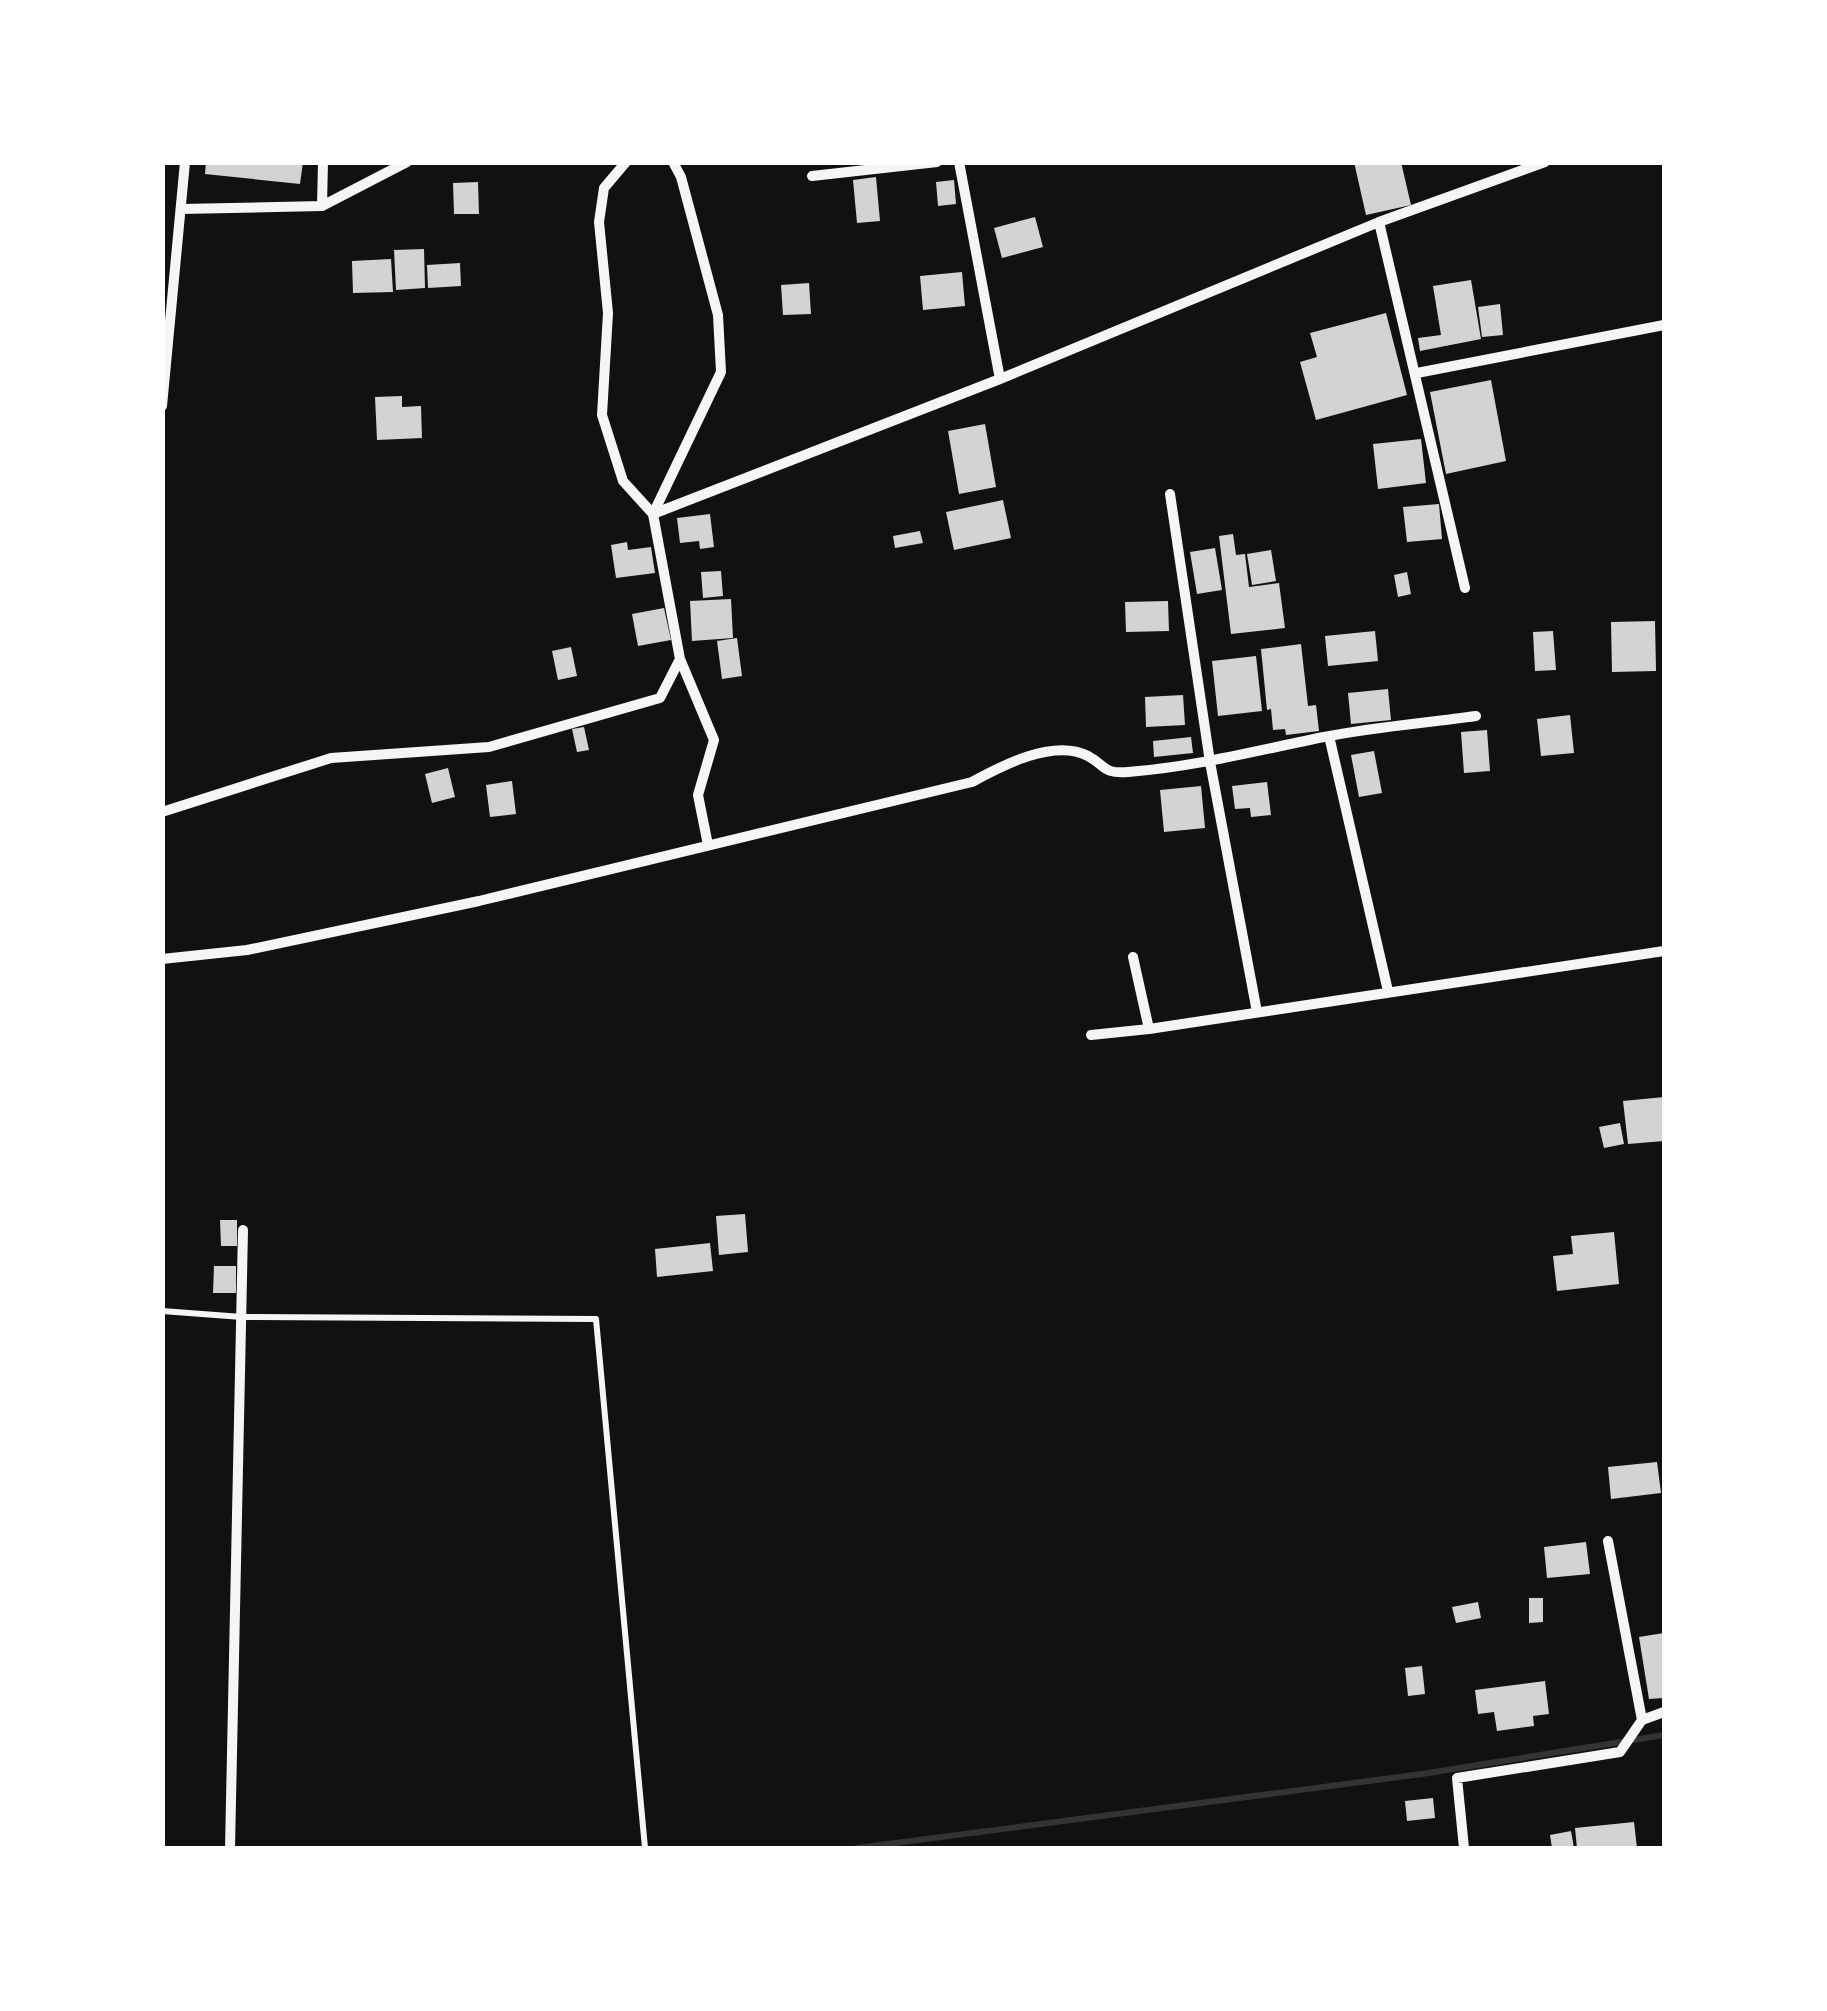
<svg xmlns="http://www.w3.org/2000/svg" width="1827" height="2011" font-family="Arial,sans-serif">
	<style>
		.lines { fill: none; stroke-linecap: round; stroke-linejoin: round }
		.stream { stroke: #333; stroke-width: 6 }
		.building { fill: #d3d3d3 }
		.service { stroke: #f5f5f5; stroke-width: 6 }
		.minor { stroke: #f5f5f5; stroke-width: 10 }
	</style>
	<rect width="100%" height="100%" fill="#111"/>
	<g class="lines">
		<path class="stream" d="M 857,1848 L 1422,1774 L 1664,1735"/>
	</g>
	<path class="building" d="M 206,162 L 303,162 L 300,184 L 205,174 Z
		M 1354,162 L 1401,162 L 1411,205 L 1366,215 Z
		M 876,177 L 880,221 L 857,223 L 853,180 Z
		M 954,180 L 956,204 L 938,206 L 936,182 Z
		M 478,182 L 479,214 L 454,214 L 453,183 Z
		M 1035,217 L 1043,247 L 1002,258 L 994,228 Z
		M 424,249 L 425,288 L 396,290 L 394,250 Z
		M 391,259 L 393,292 L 353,293 L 352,261 Z
		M 460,263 L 461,286 L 428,288 L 427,265 Z
		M 962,272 L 965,306 L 923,310 L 920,276 Z
		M 1471,280 L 1481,339 L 1420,351 L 1418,338 L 1441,335 L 1433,286 Z
		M 809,283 L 811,314 L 783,315 L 781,285 Z
		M 1500,304 L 1503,335 L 1482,337 L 1478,307 Z
		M 1386,313 L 1407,395 L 1316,420 L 1300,362 L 1317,357 L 1310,333 Z
		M 1491,380 L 1506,461 L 1446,474 L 1430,392 Z
		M 402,396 L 402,407 L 421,406 L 422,438 L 377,440 L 375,397 Z
		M 985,424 L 996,487 L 959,494 L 948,431 Z
		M 1421,439 L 1426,483 L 1378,489 L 1373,444 Z
		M 1003,500 L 1011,538 L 954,550 L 946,512 Z
		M 1439,504 L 1442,539 L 1407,542 L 1403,507 Z
		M 710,514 L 714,547 L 700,549 L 699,541 L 680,543 L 677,518 Z
		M 920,531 L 923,543 L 895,548 L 893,536 Z
		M 1233,534 L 1236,555 L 1245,554 L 1249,587 L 1279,583 L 1285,628 L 1231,634 L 1219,536 Z
		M 627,542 L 628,550 L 651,547 L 655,573 L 616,578 L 611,545 Z
		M 1215,548 L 1222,590 L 1197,594 L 1190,552 Z
		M 1271,550 L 1276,581 L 1252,585 L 1247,554 Z
		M 721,571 L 723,596 L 703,598 L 701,572 Z
		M 1407,572 L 1411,594 L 1398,597 L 1394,575 Z
		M 731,599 L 733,638 L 692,641 L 690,601 Z
		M 1168,601 L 1169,631 L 1126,632 L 1125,602 Z
		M 664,608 L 671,640 L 638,646 L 632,614 Z
		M 1655,621 L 1656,671 L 1612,672 L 1611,622 Z
		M 1375,631 L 1378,661 L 1328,666 L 1325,636 Z
		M 1553,631 L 1556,670 L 1535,671 L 1533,632 Z
		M 737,638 L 742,676 L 722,679 L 717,641 Z
		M 1301,644 L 1308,706 L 1316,705 L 1319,731 L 1286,735 L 1285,729 L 1273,730 L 1271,709 L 1267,710 L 1261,649 Z
		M 571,647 L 577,676 L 558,680 L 552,651 Z
		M 1256,656 L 1262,711 L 1218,716 L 1212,661 Z
		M 1388,689 L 1391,720 L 1351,724 L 1348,693 Z
		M 1183,695 L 1185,725 L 1146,727 L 1145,697 Z
		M 1570,715 L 1574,753 L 1541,756 L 1537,719 Z
		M 584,727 L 589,750 L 577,752 L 572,729 Z
		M 1487,730 L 1490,771 L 1464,773 L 1461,732 Z
		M 1191,737 L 1193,753 L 1154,757 L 1153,741 Z
		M 1374,751 L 1382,793 L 1359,797 L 1351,755 Z
		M 448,768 L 455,797 L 432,803 L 425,774 Z
		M 512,781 L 516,814 L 490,817 L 486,785 Z
		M 1267,782 L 1271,815 L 1251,817 L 1250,808 L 1235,809 L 1232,786 Z
		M 1201,786 L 1205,828 L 1164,832 L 1160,790 Z
		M 1664,1097 L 1664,1141 L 1628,1144 L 1623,1101 Z
		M 1620,1123 L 1624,1144 L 1604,1148 L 1599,1127 Z
		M 745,1214 L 748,1252 L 719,1255 L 716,1216 Z
		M 220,1220 L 237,1220 L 237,1246 L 221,1246 Z
		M 1614,1232 L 1619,1284 L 1557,1291 L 1553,1256 L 1573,1254 L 1571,1236 Z
		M 710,1243 L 713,1271 L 657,1277 L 655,1249 Z
		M 214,1266 L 236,1266 L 236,1293 L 213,1293 Z
		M 1657,1462 L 1661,1493 L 1611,1499 L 1608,1467 Z
		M 1586,1542 L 1590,1574 L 1547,1578 L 1544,1547 Z
		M 1529,1598 L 1543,1598 L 1543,1622 L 1529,1623 Z
		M 1478,1602 L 1481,1618 L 1456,1623 L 1452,1607 Z
		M 1664,1633 L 1664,1698 L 1649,1699 L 1639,1637 Z
		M 1422,1666 L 1425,1694 L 1408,1696 L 1405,1668 Z
		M 1545,1681 L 1549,1714 L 1533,1716 L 1534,1726 L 1497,1731 L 1494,1712 L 1478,1714 L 1475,1690 Z
		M 1433,1798 L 1435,1818 L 1407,1821 L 1405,1801 Z
		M 1634,1822 L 1637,1848 L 1577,1848 L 1575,1828 Z
		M 1571,1831 L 1574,1848 L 1552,1848 L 1550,1835 Z"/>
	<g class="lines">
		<path class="service" d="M 162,1311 L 242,1317 L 596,1319 L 645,1848"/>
		<path class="minor" d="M 626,162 L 604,188 L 599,222 L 608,313 L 602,415 L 623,481 L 653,514 L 1000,379 L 1379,222
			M 673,162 L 681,177 L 718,315 L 721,372 L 653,514 L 680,659 L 714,740 L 698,795 L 708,845
			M 959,162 L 1000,379
			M 812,176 L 937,162
			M 322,206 L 323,162
			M 181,209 L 322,206 L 407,162
			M 1417,373 L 1664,325
			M 162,406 L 185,162
			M 1170,494 L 1210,762 L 1257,1012
			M 1465,588 L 1379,222 L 1545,162
			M 1329,736 L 1388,991
			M 162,812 L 331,758 L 489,747 L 660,698 L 680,659
			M 1133,957 L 1149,1029
			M 162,959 L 247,950 L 479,901 L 972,782 C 1001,766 1054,738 1088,756 C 1106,766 1103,774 1128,772 C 1195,767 1259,750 1324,737 C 1374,727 1426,723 1476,716
			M 1091,1035 L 1149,1029 L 1664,951
			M 1608,1541 L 1642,1720
			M 230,1848 L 243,1230
			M 1464,1848 L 1457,1778 L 1620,1752 L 1642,1720 L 1664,1712"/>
	</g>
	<rect width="1827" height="2011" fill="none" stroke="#ffffff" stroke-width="330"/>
</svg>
